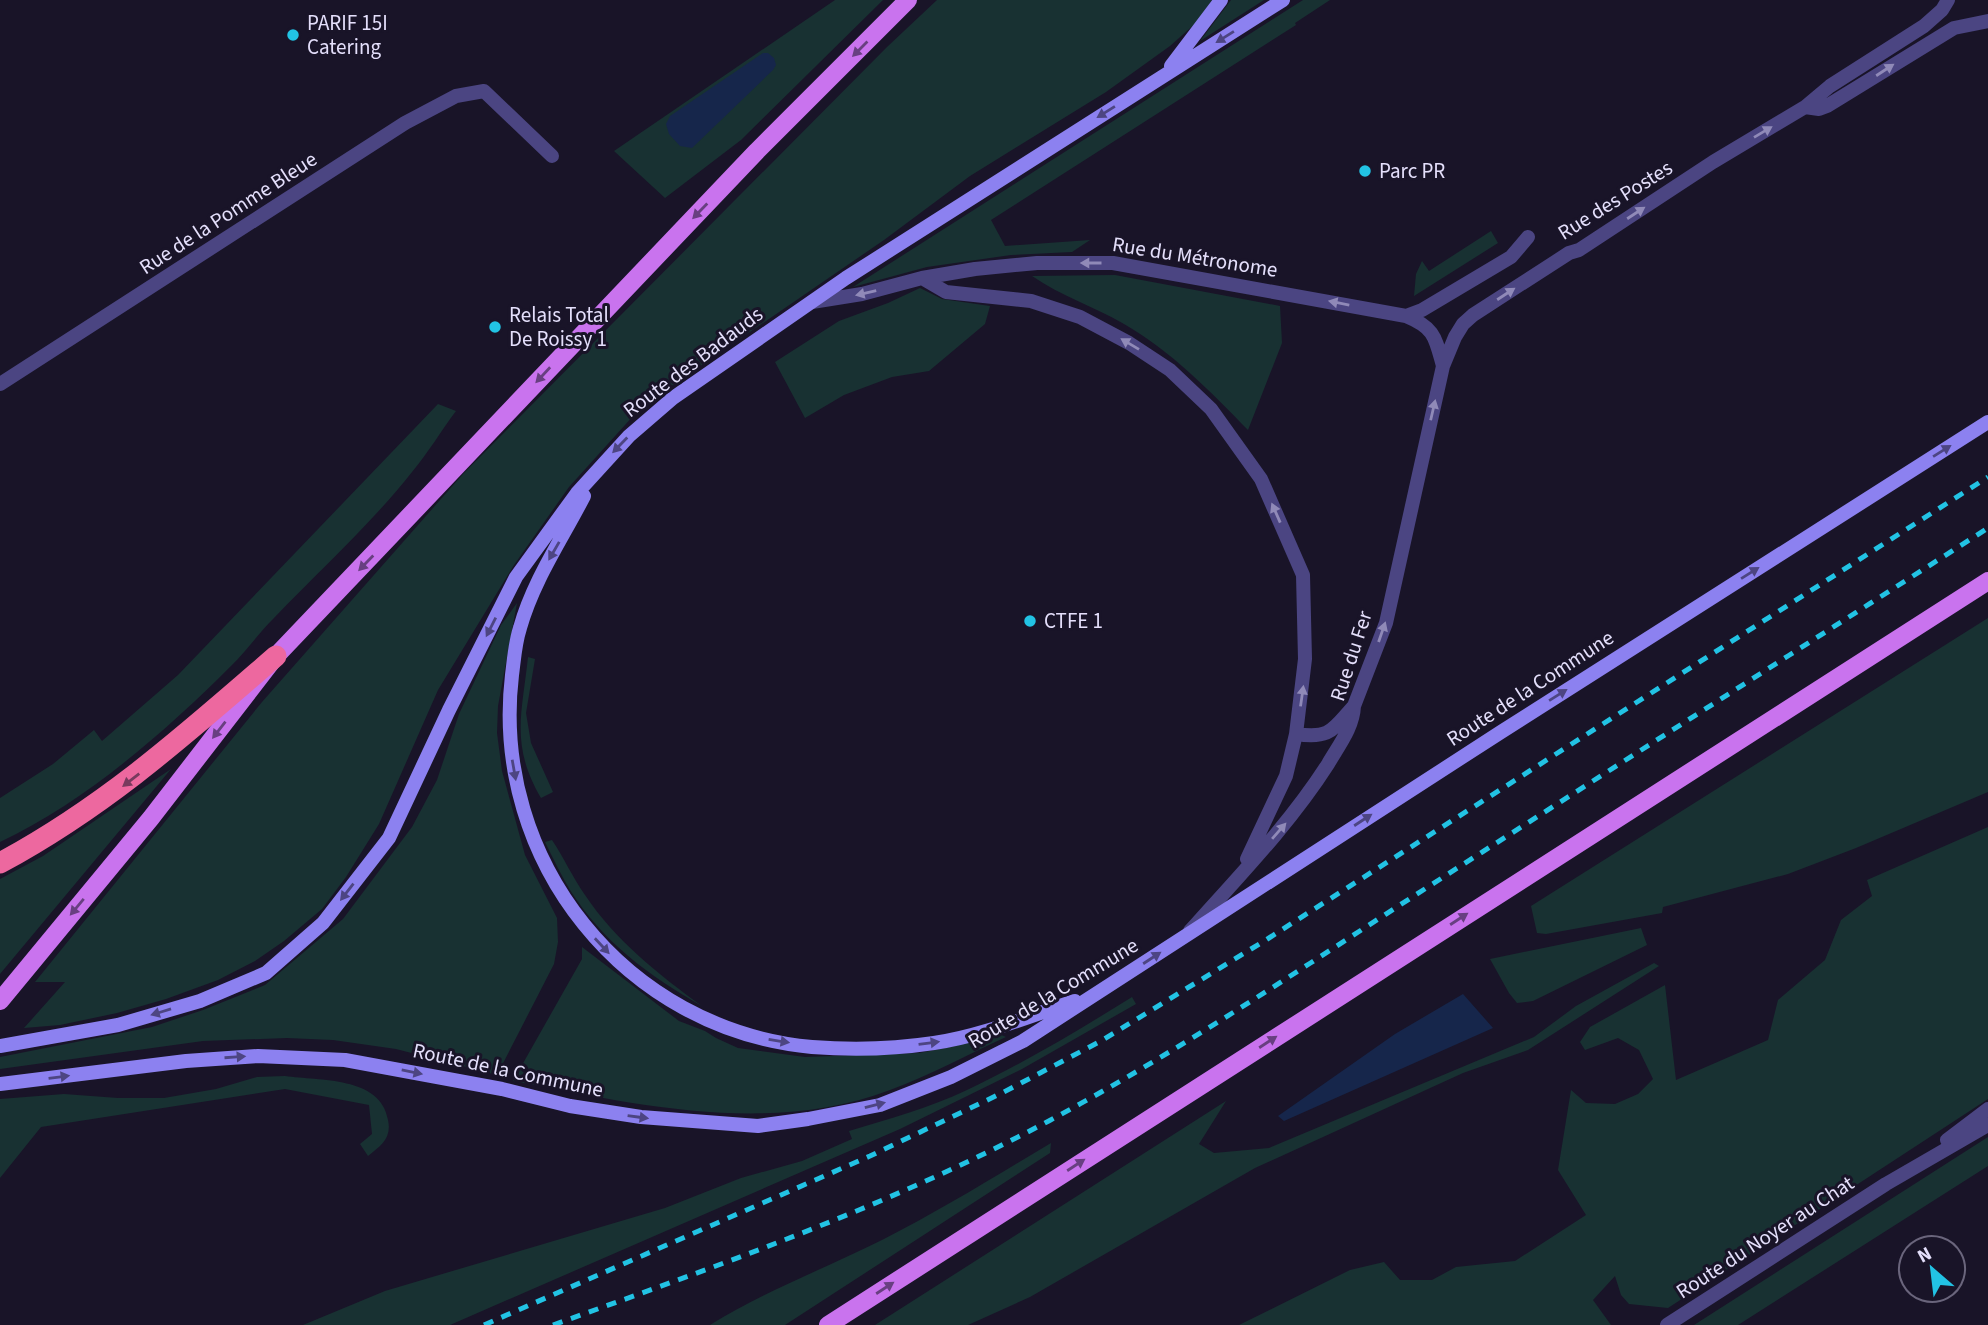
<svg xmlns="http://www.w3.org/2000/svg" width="1988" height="1325" font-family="'Source Sans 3',sans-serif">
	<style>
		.green { fill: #183132 }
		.water { fill: #16264b }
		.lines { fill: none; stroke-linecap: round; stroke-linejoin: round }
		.minor { stroke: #4b4582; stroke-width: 14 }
		.tertiary { stroke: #4b4582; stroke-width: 14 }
		.secondary { stroke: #8c81f0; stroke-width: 14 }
		.primary { stroke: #c973ee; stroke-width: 18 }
		.motorway { stroke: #ed689f; stroke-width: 21 }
		.rail { stroke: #22c3e4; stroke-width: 5; stroke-dasharray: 10 9; stroke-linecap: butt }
		.oneway { fill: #4d4582 }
		.oneway2 { fill: #683f81 }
		.oneway3 { fill: #908ab8 }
		.oneway4 { fill: #783a5e }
		.poi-dot { fill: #22c3e4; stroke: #191428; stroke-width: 2.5 }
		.labels { text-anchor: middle; stroke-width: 6; stroke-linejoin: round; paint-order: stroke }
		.poi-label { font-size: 21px; fill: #e4dffb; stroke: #191428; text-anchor: start }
		.street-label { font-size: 21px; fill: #e4dffb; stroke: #191428 }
	</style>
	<rect width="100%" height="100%" fill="#191428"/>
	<path class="green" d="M 835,0 L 883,0 L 741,140 L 665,198 L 614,151 Z
		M 937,0 L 1212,0 L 1197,22 L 1170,46 L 1106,92 L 970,176 L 884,240 L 677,382 L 634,415 L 569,487 L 514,565 L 438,690 L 379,824 L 346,877 L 322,909 L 284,941 L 255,961 L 218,980 L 166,999 L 117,1013 L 60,1025 L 24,1028 L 65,982 L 35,982 L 262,702 L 463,474 L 887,47 Z
		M 1231,0 L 1264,0 L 1200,41 Z
		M 1303,0 L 1330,0 L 1295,23 L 1296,25 L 991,220 L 1005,246 L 1090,240 L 1072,252 L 1011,255 L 927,267 L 853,287 Z
		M 1491,231 L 1498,243 L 1414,296 L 1416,274 L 1422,261 L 1429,271 Z
		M 1115,275 L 1280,306 L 1282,343 L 1248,430 C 1210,391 1171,351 1124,324 C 1093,306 1061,296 1032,276 Z
		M 920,288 L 942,299 L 990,306 L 985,324 L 929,371 L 892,377 L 844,395 L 805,418 L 775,362 L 839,321 L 888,303 Z
		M 438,404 L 456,411 C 441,431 428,453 412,472 C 371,524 320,570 274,618 C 259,633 246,651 231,666 C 165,732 85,802 0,842 L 0,798 L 53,764 L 94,730 L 102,741 L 178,675 Z
		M 517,603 L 498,706 L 497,733 L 502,771 L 525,855 L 557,918 L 558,942 L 554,964 L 497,1075 L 396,1049 L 333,1040 L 287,1038 L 203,1041 L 0,1069 L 0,1057 L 152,1027 L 203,1010 L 265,985 L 343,919 L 412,827 L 437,780 L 459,714 L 501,625 Z
		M 1988,618 L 1988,792 L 1856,848 L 1788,874 L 1663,907 L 1662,913 L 1546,934 L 1537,933 L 1531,906 Z
		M 528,657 L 535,659 L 526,713 L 531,743 L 553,792 L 541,798 C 510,745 522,714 528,657 Z
		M 171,769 L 0,974 L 0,879 L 43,856 Z
		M 1988,827 L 1988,1099 L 1668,1308 L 1629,1304 L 1621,1295 L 1615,1276 L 1593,1300 L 1611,1325 L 1239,1325 L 1350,1270 L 1384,1262 L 1400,1280 L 1432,1280 L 1456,1267 L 1515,1261 L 1586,1215 L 1558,1170 L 1571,1090 L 1586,1103 L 1615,1104 L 1638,1094 L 1653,1079 L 1639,1050 L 1618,1038 L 1585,1050 L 1580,1042 L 1590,1027 L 1665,985 L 1676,1080 L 1768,1040 L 1778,1000 L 1825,960 L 1841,920 L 1872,896 L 1867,880 Z
		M 552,840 C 564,858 573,878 585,895 C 615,940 659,975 702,1006 C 649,976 603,942 570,890 C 561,875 553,858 545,842 Z
		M 1641,928 L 1647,945 L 1533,1001 L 1517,1003 L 1509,993 L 1490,959 Z
		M 582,947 L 679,1021 L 705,1031 L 716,1038 L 738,1048 L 805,1057 L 919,1053 L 951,1047 L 999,1034 L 1006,1037 C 967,1055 930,1075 890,1090 C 769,1136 635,1104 513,1081 L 582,959 Z
		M 1654,963 L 1659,966 L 1528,1050 L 1463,1073 L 1255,1168 L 1030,1297 L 968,1325 L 875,1325 L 1226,1101 L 1199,1144 L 1214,1153 L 1269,1148 L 1534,1037 L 1576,1006 Z
		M 1132,997 L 1136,1004 L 1022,1069 L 900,1129 L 450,1325 L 303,1325 L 385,1291 L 665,1208 L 741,1178 L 802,1161 L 852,1139 L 849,1131 C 889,1119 929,1108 967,1090 C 1024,1063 1079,1030 1132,997 Z
		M 285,1076 C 319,1081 381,1076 388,1120 C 392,1138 381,1146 368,1156 L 360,1144 L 372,1134 L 369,1105 L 285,1089 L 41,1127 L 0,1178 L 0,1099 L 64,1094 L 118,1098 L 164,1098 L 216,1089 L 257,1077 Z
		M 1988,1137 L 1988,1166 L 1738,1325 L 1694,1325 Z
		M 1051,1143 L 1050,1153 L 785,1325 L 710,1325 C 765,1291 826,1268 884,1239 C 941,1210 996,1176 1051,1143 Z"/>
	<path class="water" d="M 763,53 L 768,53 L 774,58 L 776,65 L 773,70 L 692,148 L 680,146 L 669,134 L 666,124 L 670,116 Z
		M 1463,994 L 1493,1028 L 1284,1121 L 1278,1116 L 1395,1034 Z"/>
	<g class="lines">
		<path class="minor" d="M 1805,107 L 1819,109 L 1827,106 L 1954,28 L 1988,21
			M 922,278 L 946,292 L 1031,301 L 1080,317 L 1129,343 L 1170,370 L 1211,409 L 1261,479 L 1303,575 L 1305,659 L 1296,734 L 1286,776 L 1247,859
			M 812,302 L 862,294 L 922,278 L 975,269 L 1037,263 L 1113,263 L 1406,316 C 1435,328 1435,337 1443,366
			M 1406,316 L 1422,310 L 1511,257 L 1528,237
			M 0,384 L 405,123 L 456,96 L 484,91 L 552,156
			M 1296,734 C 1331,739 1332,730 1354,706
			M 1190,931 C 1238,877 1289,825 1328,764 C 1339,745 1353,728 1354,706 L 1386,623 L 1443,366 L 1455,337 L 1463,324 L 1473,315 L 1569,253 L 1579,250 L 1713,162 L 1805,107 L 1830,86 L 1924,26 L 1942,10 L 1948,0"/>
		<path class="tertiary" d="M 1947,1140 L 1988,1109
			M 1667,1325 L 1886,1184 L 1988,1125"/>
		<path class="secondary" d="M 1171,66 L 1221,0
			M 584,496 C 562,539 533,581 520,628 C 515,643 514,660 512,675 C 490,861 626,1030 812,1047 C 852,1050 894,1049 934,1043 C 982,1036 1029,1016 1075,1001
			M 0,1046 L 118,1025 L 200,1001 L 266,973 L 323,923 L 389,838 L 449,710 L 516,577 L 577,493 L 629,436 L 673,398 L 846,278 L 1283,0
			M 0,1084 L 186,1061 L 258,1056 L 345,1060 L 502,1089 L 570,1106 L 641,1117 L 758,1126 L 808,1119 L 880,1105 L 951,1077 L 1023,1041 L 1501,732 L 1988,422"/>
		<path class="primary" d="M 0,1001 L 151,818 L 276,656 L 757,151 L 908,0
			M 828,1325 L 1988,581"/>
		<path class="motorway" d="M 0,863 C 106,806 186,734 276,656"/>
		<path class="rail" d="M 484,1325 L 870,1156 L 1002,1093 L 1101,1041 L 1269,938 L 1988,477
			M 553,1325 C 720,1265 886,1207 1043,1124 C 1177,1053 1303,967 1431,885 C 1616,766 1802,647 1988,528"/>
	</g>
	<defs><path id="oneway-solid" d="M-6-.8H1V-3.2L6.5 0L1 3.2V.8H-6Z" transform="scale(1.75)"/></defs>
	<g class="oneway">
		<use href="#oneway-solid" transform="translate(1225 37) rotate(148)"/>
		<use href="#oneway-solid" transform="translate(1106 112) rotate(148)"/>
		<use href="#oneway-solid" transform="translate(620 445) rotate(134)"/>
		<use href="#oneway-solid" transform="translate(1942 451) rotate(-32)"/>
		<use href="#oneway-solid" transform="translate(554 551) rotate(120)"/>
		<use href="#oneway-solid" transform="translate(1750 573) rotate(-32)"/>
		<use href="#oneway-solid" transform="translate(491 627) rotate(117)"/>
		<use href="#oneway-solid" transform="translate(1558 695) rotate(-32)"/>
		<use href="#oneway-solid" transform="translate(514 770) rotate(80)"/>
		<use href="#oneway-solid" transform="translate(1363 820) rotate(-33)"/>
		<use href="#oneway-solid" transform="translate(347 892) rotate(128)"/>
		<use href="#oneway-solid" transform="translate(602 946) rotate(47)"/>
		<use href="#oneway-solid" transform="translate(1152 958) rotate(-33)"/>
		<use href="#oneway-solid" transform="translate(161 1012) rotate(163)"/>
		<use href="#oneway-solid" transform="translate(779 1041) rotate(9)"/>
		<use href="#oneway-solid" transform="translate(929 1043) rotate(-7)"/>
		<use href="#oneway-solid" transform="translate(235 1057) rotate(-4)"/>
		<use href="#oneway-solid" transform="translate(412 1072) rotate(11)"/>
		<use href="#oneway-solid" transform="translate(59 1077) rotate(-7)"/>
		<use href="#oneway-solid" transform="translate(875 1105) rotate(-14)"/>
		<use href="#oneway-solid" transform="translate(638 1117) rotate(8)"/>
	</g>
	<g class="oneway2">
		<use href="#oneway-solid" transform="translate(860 49) rotate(135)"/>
		<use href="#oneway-solid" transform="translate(700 211) rotate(134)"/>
		<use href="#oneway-solid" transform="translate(543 375) rotate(133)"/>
		<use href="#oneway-solid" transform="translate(366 563) rotate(134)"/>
		<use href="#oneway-solid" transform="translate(219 730) rotate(128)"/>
		<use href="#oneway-solid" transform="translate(77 907) rotate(130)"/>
		<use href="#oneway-solid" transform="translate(1459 919) rotate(-33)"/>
		<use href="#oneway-solid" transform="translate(1268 1042) rotate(-33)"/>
		<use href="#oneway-solid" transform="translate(1076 1165) rotate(-33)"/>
		<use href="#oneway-solid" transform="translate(885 1288) rotate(-33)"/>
	</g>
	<g class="oneway3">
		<use href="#oneway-solid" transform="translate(1885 70) rotate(-33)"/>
		<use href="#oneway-solid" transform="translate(1763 132) rotate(-31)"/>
		<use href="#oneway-solid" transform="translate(1636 213) rotate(-33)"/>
		<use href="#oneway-solid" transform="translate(1091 263) rotate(-180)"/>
		<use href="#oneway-solid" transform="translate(866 293) rotate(167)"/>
		<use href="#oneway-solid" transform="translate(1506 294) rotate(-33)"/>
		<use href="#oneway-solid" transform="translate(1339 303) rotate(-169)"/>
		<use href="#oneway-solid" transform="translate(1130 344) rotate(-149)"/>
		<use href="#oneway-solid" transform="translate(1433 410) rotate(-77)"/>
		<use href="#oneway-solid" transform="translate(1276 513) rotate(-114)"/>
		<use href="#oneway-solid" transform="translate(1382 632) rotate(-71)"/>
		<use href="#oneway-solid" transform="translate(1302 696) rotate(-82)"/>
		<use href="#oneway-solid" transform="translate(1279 831) rotate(-49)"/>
	</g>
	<use class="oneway4" href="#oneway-solid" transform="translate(131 780) rotate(142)"/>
	<g class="poi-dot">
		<circle cx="293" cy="35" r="7"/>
		<circle cx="1365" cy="171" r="7"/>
		<circle cx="495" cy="327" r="7"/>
		<circle cx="1030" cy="621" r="7"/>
	</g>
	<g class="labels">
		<g class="poi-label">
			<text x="307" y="30">PARIF 15I<tspan x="307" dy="24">Catering</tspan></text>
			<text x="1379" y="178">Parc PR</text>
			<text x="509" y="322">Relais Total<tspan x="509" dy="24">De Roissy 1</tspan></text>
			<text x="1044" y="628">CTFE 1</text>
		</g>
		<g class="street-label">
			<text transform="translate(1615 200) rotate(-32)" y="7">Rue des Postes</text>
			<text transform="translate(228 213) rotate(-33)" y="7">Rue de la Pomme Bleue</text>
			<text transform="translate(1195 257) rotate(9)" y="7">Rue du Métronome</text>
			<text transform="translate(693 362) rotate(-37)" y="7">Route des Badauds</text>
			<text transform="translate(1351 656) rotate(-72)" y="7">Rue du Fer</text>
			<text transform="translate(1530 688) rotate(-33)" y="7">Route de la Commune</text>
			<text transform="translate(1053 993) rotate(-31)" y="7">Route de la Commune</text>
			<text transform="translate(508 1070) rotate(12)" y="7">Route de la Commune</text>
			<text transform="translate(1765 1237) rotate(-33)" y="7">Route du Noyer au Chat</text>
		</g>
	</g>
	<g transform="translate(1932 1269) rotate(332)"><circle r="33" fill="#191428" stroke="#6a657c" stroke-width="2"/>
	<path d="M0-5L12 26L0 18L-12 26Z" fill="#22c3e4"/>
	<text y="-10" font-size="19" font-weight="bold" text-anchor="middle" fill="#e4dffb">N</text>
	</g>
</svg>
